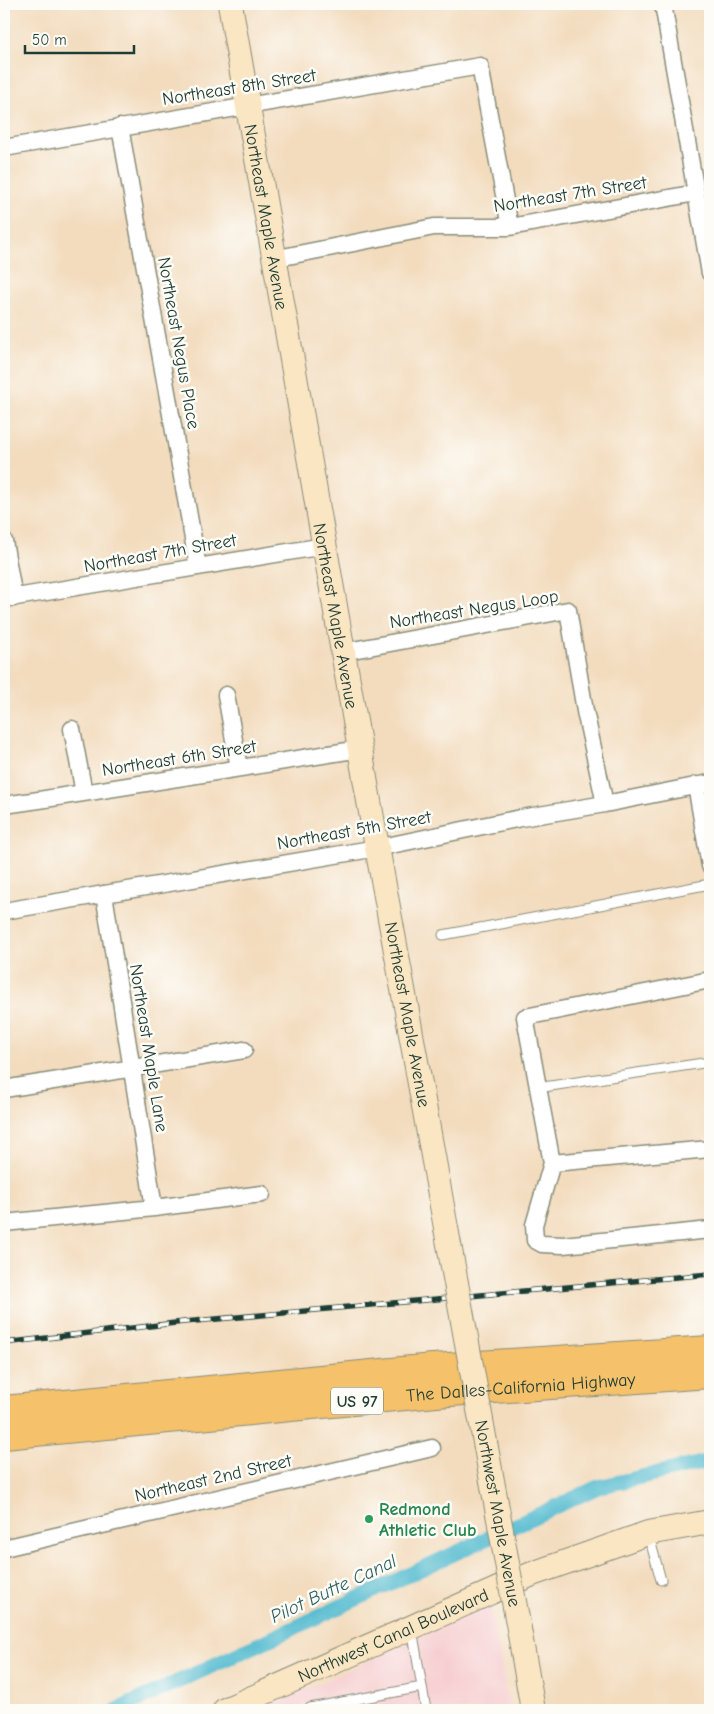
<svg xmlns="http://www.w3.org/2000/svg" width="714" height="1714" font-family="'Comic Neue',sans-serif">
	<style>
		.built { fill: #f7cfd2 }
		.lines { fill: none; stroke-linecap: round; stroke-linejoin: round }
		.canal { stroke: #51bacf; stroke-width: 15 }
		.lane-casing { stroke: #898c79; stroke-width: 11 }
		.street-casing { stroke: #898c79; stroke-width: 19 }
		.secondary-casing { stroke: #898c79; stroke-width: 26 }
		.highway-casing { stroke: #898c79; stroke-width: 30 }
		.lane { stroke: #fff; stroke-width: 9 }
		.street { stroke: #fff; stroke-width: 16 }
		.secondary { stroke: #fbe6c4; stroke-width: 24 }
		.highway { stroke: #f5c16b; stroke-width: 28 }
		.rail-casing { stroke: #1f3d34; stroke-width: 5.5 }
		.rail { stroke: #fdfcf7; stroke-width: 4; stroke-dasharray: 11; stroke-linecap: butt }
		.secondary-bridge-casing { stroke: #898c79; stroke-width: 26; stroke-linecap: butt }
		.secondary-bridge { stroke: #fbe6c4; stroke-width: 24 }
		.leisure-dot { fill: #2e9e5b; stroke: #fdfcf7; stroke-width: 2 }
		.labels { text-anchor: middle; stroke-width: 5; stroke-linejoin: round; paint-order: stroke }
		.shield { fill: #fdfcf7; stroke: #62766e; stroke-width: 1 }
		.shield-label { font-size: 16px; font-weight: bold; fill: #1f3d34 }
		.street-label { font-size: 18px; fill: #1f3d34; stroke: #fdfcf7 }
		.leisure-label { font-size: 18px; font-weight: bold; fill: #27864d; stroke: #fdfcf7; text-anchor: start }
		.water-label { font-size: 19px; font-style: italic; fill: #2e6262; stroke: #fdfcf7 }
	</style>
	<rect width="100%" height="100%" fill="#fdfcf7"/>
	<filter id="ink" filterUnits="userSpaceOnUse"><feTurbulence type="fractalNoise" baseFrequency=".02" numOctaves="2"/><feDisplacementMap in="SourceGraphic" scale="10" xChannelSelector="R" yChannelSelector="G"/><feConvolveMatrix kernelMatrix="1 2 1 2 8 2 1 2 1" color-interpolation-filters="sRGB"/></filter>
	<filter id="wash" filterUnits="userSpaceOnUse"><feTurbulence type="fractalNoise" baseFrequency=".0096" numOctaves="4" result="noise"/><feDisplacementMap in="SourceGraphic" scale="20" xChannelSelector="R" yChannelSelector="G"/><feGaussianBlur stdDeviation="1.12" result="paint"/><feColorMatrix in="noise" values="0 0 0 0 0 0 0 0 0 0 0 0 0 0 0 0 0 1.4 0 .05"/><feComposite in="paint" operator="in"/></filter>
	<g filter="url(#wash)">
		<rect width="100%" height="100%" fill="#f3dcbe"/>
		<path class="built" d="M 490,1605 L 510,1710 L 261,1710 Z"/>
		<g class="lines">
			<path class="canal" d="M 117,1710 L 598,1487 L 710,1461"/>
		</g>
	</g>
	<g filter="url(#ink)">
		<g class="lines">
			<g class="lane-casing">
				<path id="lane" d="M 443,935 L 710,884
					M 537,1088 L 710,1062
					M 648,1533 L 661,1580
					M 412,1629 L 426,1710
					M 308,1710 L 310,1708 L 422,1687"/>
			</g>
			<g class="street-casing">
				<path id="street" d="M 663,4 L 710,273
					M 120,127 L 198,567
					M 4,148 L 480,66 L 510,227
					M 273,259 L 434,227 L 510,227 L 696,193
					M 4,541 L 14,598
					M 4,599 L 324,546
					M 342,652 L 568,610 L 585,711 L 605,804
					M 226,695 L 239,768
					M 72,729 L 84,793
					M 696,785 L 710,866
					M 4,805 L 39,800 L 360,749
					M 104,894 L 154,1208
					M 4,911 L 377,848 L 521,818 L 605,804 L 710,783
					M 710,980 L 525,1017 L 552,1163 L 534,1225 L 535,1240 L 542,1244 L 563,1245 L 710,1230
					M 4,1089 L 244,1050
					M 552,1163 L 710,1149
					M 4,1223 L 154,1208 L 262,1194
					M 4,1548 L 432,1448"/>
			</g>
			<g class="secondary-casing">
				<g id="secondary">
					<path id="s1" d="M 230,4 C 277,285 326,566 377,847 C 400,974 424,1101 446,1228"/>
					<path d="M 519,1629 L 533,1710"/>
					<path id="s2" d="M 225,1710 L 532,1574 L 648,1533 L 710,1522"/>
				</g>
			</g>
			<g class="highway-casing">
				<g id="highway">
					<path d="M 4,1410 L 433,1368 L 710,1350"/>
					<path id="s3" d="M 4,1435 L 436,1393 L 710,1374"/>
				</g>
			</g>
			<use href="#lane" class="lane"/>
			<use href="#street" class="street"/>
			<use href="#secondary" class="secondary"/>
			<use href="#highway" class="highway"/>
			<g class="rail-casing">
				<path id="rail" d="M 4,1343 L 184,1322 L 710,1274"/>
			</g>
			<use href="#rail" class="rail"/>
			<g class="secondary-bridge-casing">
				<g id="secondary-bridge">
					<path id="s4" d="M 446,1228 L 519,1629"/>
				</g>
			</g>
			<use href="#secondary-bridge" class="secondary-bridge"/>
		</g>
	</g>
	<circle class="leisure-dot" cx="369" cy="1519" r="5"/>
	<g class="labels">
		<rect class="shield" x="331" y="1387.5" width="52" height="27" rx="4"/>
		<g class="shield-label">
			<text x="357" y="1407">US 97</text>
		</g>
		<g class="street-label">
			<text transform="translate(239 87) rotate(-9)" y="6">Northeast 8th Street</text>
			<text transform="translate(570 194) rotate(-9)" y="6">Northeast 7th Street</text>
			<text dy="6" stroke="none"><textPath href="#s1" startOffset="216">Northeast Maple Avenue</textPath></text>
			<text transform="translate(179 343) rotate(80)" y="6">Northeast Negus Place</text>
			<text transform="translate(160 553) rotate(-10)" y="6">Northeast 7th Street</text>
			<text transform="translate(474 609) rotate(-9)" y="6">Northeast Negus Loop</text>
			<text dy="6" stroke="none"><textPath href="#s1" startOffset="621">Northeast Maple Avenue</textPath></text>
			<text transform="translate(179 758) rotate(-9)" y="6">Northeast 6th Street</text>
			<text transform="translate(354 830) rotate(-10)" y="6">Northeast 5th Street</text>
			<text dy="6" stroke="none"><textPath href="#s1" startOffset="1026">Northeast Maple Avenue</textPath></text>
			<text transform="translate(149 1048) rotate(81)" y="6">Northeast Maple Lane</text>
			<text dy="6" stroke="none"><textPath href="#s3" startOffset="519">The Dalles-California Highway</textPath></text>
			<text transform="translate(213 1478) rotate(-13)" y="6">Northeast 2nd Street</text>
			<text dy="6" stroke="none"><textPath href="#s4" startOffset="290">Northwest Maple Avenue</textPath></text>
			<text dy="6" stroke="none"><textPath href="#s2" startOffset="184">Northwest Canal Boulevard</textPath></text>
		</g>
		<g class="leisure-label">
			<text x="379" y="1515">Redmond<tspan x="379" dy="21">Athletic Club</tspan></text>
		</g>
		<g class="water-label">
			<text transform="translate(333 1588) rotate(-25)" y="7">Pilot Butte Canal</text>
		</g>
	</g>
	<rect width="714" height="1714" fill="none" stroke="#fdfcf7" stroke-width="20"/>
	<path d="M25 45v8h109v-8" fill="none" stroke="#1f3d34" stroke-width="2.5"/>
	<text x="32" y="45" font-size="15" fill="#1f3d34" stroke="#fdfcf7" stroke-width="4" paint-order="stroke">50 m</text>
</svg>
